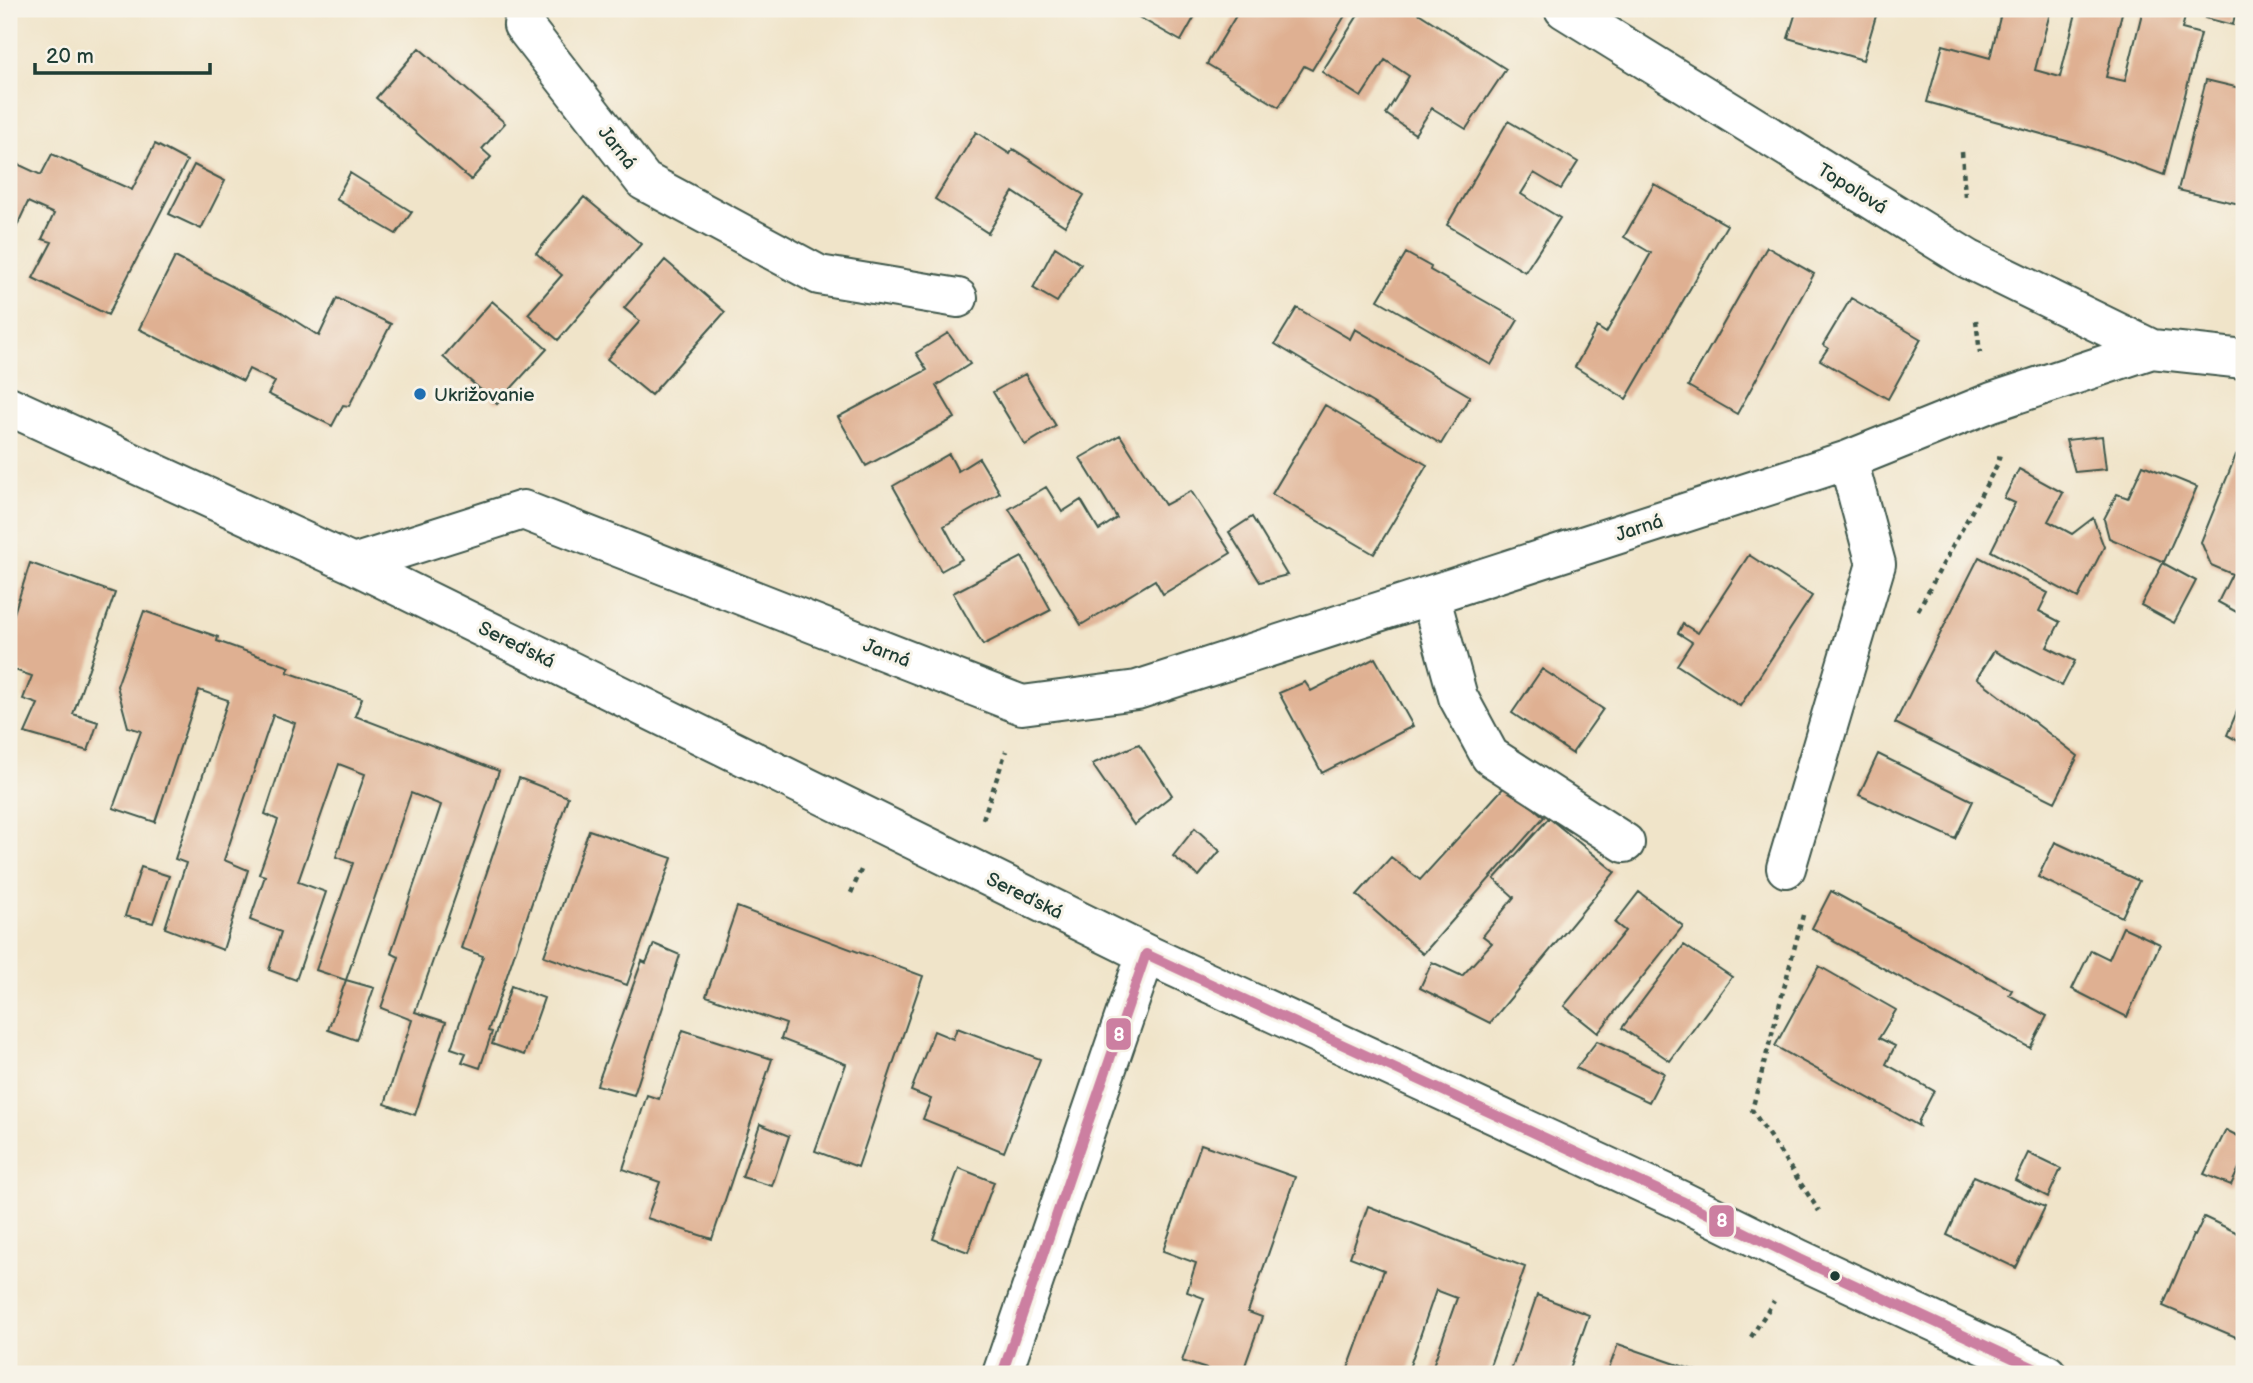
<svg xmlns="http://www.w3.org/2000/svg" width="2253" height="1383" font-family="'Balsamiq Sans',sans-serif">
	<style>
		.building { fill: #dfb092 }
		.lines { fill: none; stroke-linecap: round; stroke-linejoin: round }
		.street-casing { stroke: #3e564a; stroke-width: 42 }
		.path { stroke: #3e564a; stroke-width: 4.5; stroke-dasharray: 5 5; stroke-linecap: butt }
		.street { stroke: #fff; stroke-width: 38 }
		.bus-1-casing { stroke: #f7f3e8; stroke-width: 16 }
		.bus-1 { stroke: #cc7fa1; stroke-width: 10 }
		.poi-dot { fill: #1f6fb2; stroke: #f7f3e8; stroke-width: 2.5 }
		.bus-dot { fill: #1f3d34; stroke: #f7f3e8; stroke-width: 2.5 }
		.labels { text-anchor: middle; stroke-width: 6; stroke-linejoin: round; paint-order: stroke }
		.street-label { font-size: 19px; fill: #1f3d34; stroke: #f7f3e8 }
		.poi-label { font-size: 19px; fill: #1f3d34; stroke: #f7f3e8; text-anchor: start }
		.line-badge { stroke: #f7f3e8; stroke-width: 2.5 }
		.badge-label { font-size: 19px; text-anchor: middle; font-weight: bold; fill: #fff }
	</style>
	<rect width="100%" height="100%" fill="#f7f3e8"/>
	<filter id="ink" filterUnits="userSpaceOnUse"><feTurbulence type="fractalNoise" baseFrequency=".0143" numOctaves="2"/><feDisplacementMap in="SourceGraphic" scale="14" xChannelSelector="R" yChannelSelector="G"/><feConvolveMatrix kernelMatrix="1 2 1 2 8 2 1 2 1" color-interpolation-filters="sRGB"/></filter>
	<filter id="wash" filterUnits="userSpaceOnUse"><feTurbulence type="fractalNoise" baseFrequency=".00686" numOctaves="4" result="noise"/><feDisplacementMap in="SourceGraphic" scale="28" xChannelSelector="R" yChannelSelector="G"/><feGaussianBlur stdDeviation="1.57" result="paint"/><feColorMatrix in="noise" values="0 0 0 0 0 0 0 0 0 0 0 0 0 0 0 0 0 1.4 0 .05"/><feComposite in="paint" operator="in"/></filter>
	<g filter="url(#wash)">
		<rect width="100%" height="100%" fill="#f0e4c9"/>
		<g id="blocks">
			<path class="building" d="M 1130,9 L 1199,9 L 1181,41 L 1128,11 Z
				M 1240,9 L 1349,9 L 1312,70 L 1304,66 L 1279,107 L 1207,64 Z
				M 1362,9 L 1412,9 L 1506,69 L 1466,129 L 1432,108 L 1415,134 L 1386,114 L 1409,76 L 1385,60 L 1361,97 L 1322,72 Z
				M 1797,9 L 1878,9 L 1863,60 L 1788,38 Z
				M 2002,9 L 2051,9 L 2035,70 L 2060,77 L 2077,9 L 2123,9 L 2106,77 L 2125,81 L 2143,9 L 2187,9 L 2182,29 L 2201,34 L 2164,175 L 2088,147 L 1927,102 L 1943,45 L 1990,58 Z
				M 2207,9 L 2236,9 L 2233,25 L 2205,18 Z
				M 419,48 L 505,123 L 482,149 L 491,157 L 471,180 L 376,98 Z
				M 2206,80 L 2244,89 L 2244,205 L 2178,190 Z
				M 1508,121 L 1578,162 L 1561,189 L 1534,173 L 1521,194 L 1560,218 L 1525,272 L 1447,225 Z
				M 976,132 L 1010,154 L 1013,149 L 1084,195 L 1065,226 L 1013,192 L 988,233 L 935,199 Z
				M 155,144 L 187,161 L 108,315 L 33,278 L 52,242 L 42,239 L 54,214 L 28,202 L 9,243 L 9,160 L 41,175 L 52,154 L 132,190 Z
				M 194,165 L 225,181 L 201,229 L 169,214 Z
				M 350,173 L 412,212 L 396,234 L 336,199 Z
				M 1654,184 L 1727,225 L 1626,399 L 1575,367 L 1597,327 L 1606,333 L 1651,253 L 1624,237 Z
				M 584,197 L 641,244 L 558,340 L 528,314 L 562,275 L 536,253 Z
				M 1055,247 L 1081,264 L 1057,302 L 1033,288 Z
				M 1767,247 L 1814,274 L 1737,414 L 1688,386 Z
				M 1406,253 L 1431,267 L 1430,270 L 1518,320 L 1491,365 L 1378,300 Z
				M 175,257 L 280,311 L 319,336 L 337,298 L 391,324 L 349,406 L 343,405 L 332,426 L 268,394 L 275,382 L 249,369 L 243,381 L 139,329 Z
				M 665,260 L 725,312 L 651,395 L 607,359 L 640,321 L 624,308 Z
				M 1851,298 L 1921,339 L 1888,399 L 1820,360 L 1828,348 L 1823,345 Z
				M 492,301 L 547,349 L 497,404 L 443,357 Z
				M 1297,308 L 1350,339 L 1355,329 L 1470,396 L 1441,444 L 1275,344 Z
				M 948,333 L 970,364 L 936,386 L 955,418 L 866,466 L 838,417 L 927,370 L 916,353 Z
				M 1025,374 L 1056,426 L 1025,445 L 993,392 Z
				M 1325,405 L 1427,465 L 1374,554 L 1272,494 Z
				M 1120,435 L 1165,505 L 1191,491 L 1231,553 L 1163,594 L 1155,580 L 1081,625 L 1009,509 L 1046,487 L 1062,512 L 1081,500 L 1099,530 L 1117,518 L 1080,458 Z
				M 2102,436 L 2106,469 L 2075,472 L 2066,440 Z
				M 949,454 L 958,471 L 979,458 L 1000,493 L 944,526 L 962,559 L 941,571 L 893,486 Z
				M 2236,455 L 2244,459 L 2244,616 L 2218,602 L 2232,574 L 2211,565 L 2201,542 Z
				M 2143,465 L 2197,487 L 2164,562 L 2109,538 L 2104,519 L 2117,494 L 2128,498 Z
				M 2019,469 L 2063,493 L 2048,521 L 2072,534 L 2093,518 L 2104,547 L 2078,598 L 1991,551 L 2015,503 L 2004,498 Z
				M 1252,517 L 1287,575 L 1260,582 L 1229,532 Z
				M 1749,555 L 1812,596 L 1740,706 L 1677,665 L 1692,642 L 1678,633 L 1683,624 L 1698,633 Z
				M 1022,557 L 1051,610 L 983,645 L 953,593 Z
				M 1979,557 L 2048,593 L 2039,611 L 2060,622 L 2047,647 L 2075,661 L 2062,686 L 1994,651 L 1977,678 L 2078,756 L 2055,802 L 1895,723 Z
				M 30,563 L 115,593 L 73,714 L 98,722 L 88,751 L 25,733 L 38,704 L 23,699 L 32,676 L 9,668 L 9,629 Z
				M 2163,563 L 2196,581 L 2174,623 L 2141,605 Z
				M 144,611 L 218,637 L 217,641 L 290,667 L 287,672 L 362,698 L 355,716 L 499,771 L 415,1012 L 446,1022 L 415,1115 L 385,1104 L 412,1020 L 381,1008 L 399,957 L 391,953 L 441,805 L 411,793 L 346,980 L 374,988 L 356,1040 L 328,1030 L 346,980 L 316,970 L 353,863 L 336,857 L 365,774 L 339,764 L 298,882 L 326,892 L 296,980 L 269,970 L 281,932 L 250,920 L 265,876 L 259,874 L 278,820 L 265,814 L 295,723 L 273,715 L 224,860 L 248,870 L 223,950 L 165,928 L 186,863 L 175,859 L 228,700 L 199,690 L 155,822 L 113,808 L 141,731 L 128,727 L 117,686 Z
				M 1375,658 L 1413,726 L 1322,773 L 1279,693 L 1305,682 L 1311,691 Z
				M 1542,669 L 1603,709 L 1573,752 L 1573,754 L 1512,713 Z
				M 2244,695 L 2244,744 L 2227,735 Z
				M 1139,744 L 1172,795 L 1134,825 L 1092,764 Z
				M 1878,754 L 1973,801 L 1955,839 L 1859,795 Z
				M 519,778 L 568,797 L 488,1031 L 492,1032 L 480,1068 L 462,1062 L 466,1053 L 451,1048 L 483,956 L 461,948 Z
				M 1507,784 L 1544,817 L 1423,954 L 1357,895 L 1391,857 L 1420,880 Z
				M 1549,818 L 1615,872 L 1490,1023 L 1420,988 L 1432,962 L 1462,976 L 1492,943 L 1483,936 L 1514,897 L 1494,879 Z
				M 1195,828 L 1220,851 L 1199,876 L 1173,856 Z
				M 589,830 L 672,858 L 627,985 L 544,956 Z
				M 2055,842 L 2139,881 L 2122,917 L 2038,877 Z
				M 141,867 L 169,876 L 153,923 L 125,916 Z
				M 1831,891 L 2012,990 L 2009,995 L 2047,1016 L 2030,1048 L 1833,941 L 1834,940 L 1812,928 Z
				M 1639,892 L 1683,926 L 1598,1033 L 1564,1006 L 1625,931 L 1615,923 Z
				M 737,907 L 923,976 L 858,1167 L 815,1151 L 846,1064 L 781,1039 L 786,1024 L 706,996 Z
				M 2123,927 L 2160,944 L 2127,1017 L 2072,989 L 2091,950 L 2109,959 Z
				M 654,944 L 680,955 L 634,1095 L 597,1085 L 642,961 L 646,963 Z
				M 1684,945 L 1732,977 L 1670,1061 L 1622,1028 Z
				M 1819,966 L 1896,1010 L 1879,1038 L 1895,1046 L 1886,1064 L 1934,1091 L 1918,1122 L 1919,1126 L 1775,1046 Z
				M 511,986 L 544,998 L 524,1055 L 492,1044 Z
				M 957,1028 L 1040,1059 L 1004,1152 L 923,1119 L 931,1099 L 911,1091 L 934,1031 L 953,1039 Z
				M 683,1030 L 772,1059 L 712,1239 L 647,1218 L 660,1182 L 623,1169 L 647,1095 L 659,1099 Z
				M 1597,1041 L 1664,1073 L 1649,1102 L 1576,1068 Z
				M 760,1124 L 789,1136 L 772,1186 L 742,1177 Z
				M 2226,1130 L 2244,1139 L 2244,1158 L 2231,1185 L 2204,1174 Z
				M 1201,1144 L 1295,1177 L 1248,1312 L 1262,1317 L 1242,1374 L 1222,1374 L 1182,1361 L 1204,1298 L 1187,1292 L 1196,1263 L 1163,1251 Z
				M 2028,1153 L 2061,1169 L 2048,1197 L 2015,1180 Z
				M 959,1168 L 994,1182 L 968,1252 L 933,1239 Z
				M 1974,1176 L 2045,1207 L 2016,1268 L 1947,1235 Z
				M 1368,1206 L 1525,1267 L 1487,1374 L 1430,1374 L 1457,1298 L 1436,1290 L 1407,1374 L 1346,1374 L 1384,1270 L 1350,1257 Z
				M 2204,1217 L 2244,1236 L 2243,1340 L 2163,1306 L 2193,1235 L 2195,1236 Z
				M 1537,1295 L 1589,1315 L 1568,1374 L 1510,1374 Z
				M 1618,1344 L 1705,1374 L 1607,1374 Z"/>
		</g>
	</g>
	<g filter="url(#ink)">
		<use href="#blocks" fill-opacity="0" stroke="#3e564a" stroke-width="2"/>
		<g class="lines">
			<g class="street-casing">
				<path id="street" d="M 528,9 L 523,25 L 644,181 L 819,275 L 958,298
					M 1564,9 L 1968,259 L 2152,349 L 2244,359
					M 9,406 L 353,564 L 1146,954 L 1682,1201 L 1799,1259 L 2047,1374
					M 353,564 L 523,510 L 1022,705 L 1137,690 L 1848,460 L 1992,402 L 2152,349
					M 1430,595 L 1458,697 L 1490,756 L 1625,843
					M 1786,868 L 1876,564 L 1848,460
					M 1002,1374 L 1146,954"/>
			</g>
			<path class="path" d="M 1962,152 L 1965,197
				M 1976,320 L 1980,353
				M 1918,610 L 1997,465 L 2000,454
				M 983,819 L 1006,751
				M 851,893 L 861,870
				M 1803,915 L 1752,1110 L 1819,1211
				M 1751,1337 L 1774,1301"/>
			<use href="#street" class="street"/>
			<g class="bus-1-casing">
				<path id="bus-1" d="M 1002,1374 L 1146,954 L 1682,1201 L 1799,1259 L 2047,1374"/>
			</g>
			<use href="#bus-1" class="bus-1"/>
		</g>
	</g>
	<circle class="poi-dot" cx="420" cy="394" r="7"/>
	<circle class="bus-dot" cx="1835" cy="1276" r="6"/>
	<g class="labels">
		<g class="street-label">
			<text transform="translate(618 147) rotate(52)" y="7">Jarná</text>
			<text transform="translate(1853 188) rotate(32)" y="7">Topoľová</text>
			<text transform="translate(1639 527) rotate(-18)" y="7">Jarná</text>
			<text transform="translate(517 644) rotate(26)" y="7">Sereďská</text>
			<text transform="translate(887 652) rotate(21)" y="7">Jarná</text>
			<text transform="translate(1025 895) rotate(26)" y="7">Sereďská</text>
		</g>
		<g class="poi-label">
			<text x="434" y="401">Ukrižovanie</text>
		</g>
	</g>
	<g class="line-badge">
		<rect x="1105" y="1017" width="27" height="34" rx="7" fill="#cc7fa1"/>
		<rect x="1708" y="1204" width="27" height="34" rx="7" fill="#cc7fa1"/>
	</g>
	<g class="badge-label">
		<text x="1119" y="1041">8</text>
		<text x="1722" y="1227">8</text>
	</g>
	<rect width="2253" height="1383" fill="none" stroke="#f7f3e8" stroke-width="35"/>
	<path d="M35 63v10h175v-10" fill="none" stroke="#1f3d34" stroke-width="3.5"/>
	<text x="46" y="63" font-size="21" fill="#1f3d34" stroke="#f7f3e8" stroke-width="5" paint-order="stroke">20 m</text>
</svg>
